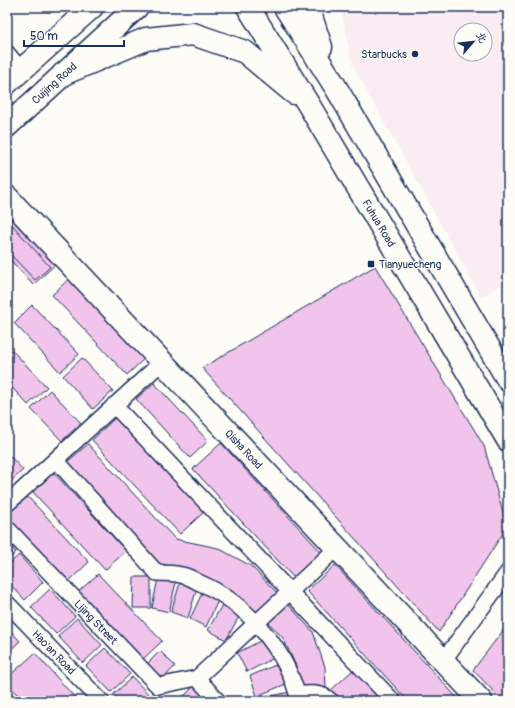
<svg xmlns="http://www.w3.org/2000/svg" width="515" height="708" font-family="Pangolin,'LXGW WenKai TC',sans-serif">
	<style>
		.built { fill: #f9ecf3; fill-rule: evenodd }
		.building { fill: #f1c5eb; stroke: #1b2f5e }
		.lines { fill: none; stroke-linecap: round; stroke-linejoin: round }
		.street-casing { stroke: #1b2f5e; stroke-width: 18 }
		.secondary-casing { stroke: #1b2f5e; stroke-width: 25 }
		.street { stroke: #fdfcf7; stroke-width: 15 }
		.secondary { stroke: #fdfcf7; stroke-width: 22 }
		.poi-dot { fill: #1b2f5e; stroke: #fdfcf7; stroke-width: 1.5 }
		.labels { text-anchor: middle; stroke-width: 3; stroke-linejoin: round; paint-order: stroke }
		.poi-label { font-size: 11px; fill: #1b2f5e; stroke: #fdfcf7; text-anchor: end }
		.street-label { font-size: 11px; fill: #1b2f5e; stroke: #fdfcf7 }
	</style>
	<rect width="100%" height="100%" fill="#fdfcf7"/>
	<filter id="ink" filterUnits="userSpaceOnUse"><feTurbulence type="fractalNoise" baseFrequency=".025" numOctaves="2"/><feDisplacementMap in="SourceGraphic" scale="8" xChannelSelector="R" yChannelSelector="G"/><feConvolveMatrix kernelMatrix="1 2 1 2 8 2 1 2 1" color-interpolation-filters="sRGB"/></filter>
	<g filter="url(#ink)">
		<path class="built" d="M 341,7 L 508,7 L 508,281 L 481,297 L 352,64 ZM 461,30 L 485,30 L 485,54 L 461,54 Z"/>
		<path class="building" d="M 7,210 L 57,263 L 33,285 L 7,256 Z
			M 7,219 L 50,267 L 35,280 L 7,251 Z
			M 375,266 L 484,446 L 507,527 L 439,632 L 202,368 Z
			M 71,277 L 146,357 L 127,375 L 52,295 Z
			M 7,298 L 11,302 L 7,306 Z
			M 32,305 L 79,354 L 60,372 L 14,323 Z
			M 7,345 L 47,387 L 28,405 L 7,382 Z
			M 82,358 L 113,391 L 93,409 L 63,376 Z
			M 154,383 L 208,441 L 190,458 L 136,399 Z
			M 50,390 L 81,423 L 62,441 L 31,409 Z
			M 115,418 L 204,512 L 180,534 L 92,440 Z
			M 221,443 L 321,552 L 294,578 L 193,469 Z
			M 88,444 L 175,539 L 218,548 L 251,566 L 277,593 L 255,614 L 232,591 L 199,573 L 158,563 L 66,463 Z
			M 7,453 L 23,470 L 7,485 Z
			M 53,472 L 126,551 L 105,570 L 32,491 Z
			M 26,495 L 89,562 L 68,582 L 7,517 L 7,512 Z
			M 7,542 L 16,552 L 7,561 Z
			M 19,555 L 43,582 L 25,600 L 7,581 L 7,566 Z
			M 335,565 L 460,701 L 408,701 L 307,591 Z
			M 98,574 L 162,641 L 141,661 L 77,593 Z
			M 134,577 L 151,577 L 151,608 L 133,608 Z
			M 158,578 L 176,582 L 169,612 L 152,608 Z
			M 180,583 L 197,588 L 188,618 L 171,612 Z
			M 50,589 L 75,616 L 56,634 L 31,607 Z
			M 203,591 L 219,598 L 206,627 L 190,619 Z
			M 223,603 L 241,613 L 226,640 L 208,630 Z
			M 287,603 L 313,632 L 325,667 L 326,689 L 300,688 L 296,666 L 283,638 L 268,622 Z
			M 77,618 L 102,645 L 83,663 L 58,636 Z
			M 508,624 L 508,701 L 503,701 L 473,670 Z
			M 7,627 L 20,641 L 7,653 Z
			M 264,639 L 274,658 L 247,672 L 237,653 Z
			M 105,648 L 130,674 L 111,692 L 86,666 Z
			M 160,651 L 175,666 L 162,680 L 146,665 Z
			M 35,653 L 78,701 L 23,701 L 7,683 L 7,678 Z
			M 278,664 L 286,684 L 257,696 L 250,676 Z
			M 353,670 L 382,701 L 337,701 L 329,692 Z
			M 132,677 L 155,701 L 119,701 L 113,695 Z
			M 196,684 L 210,701 L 179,701 Z
			M 291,692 L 292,701 L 261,701 L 260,698 Z"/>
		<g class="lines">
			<g class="street-casing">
				<path id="street" d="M 7,53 L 22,71
					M 114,405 L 393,701
					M 56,460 L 157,573 C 165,573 174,573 181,575 C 187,576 193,579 198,582 C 246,602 287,650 299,701
					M 7,504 L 162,362
					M 7,528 L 158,686 L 197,678 L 218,701
					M 7,603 L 101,701
					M 443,661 L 508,572
					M 197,678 L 337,548
					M 297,695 C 309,693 322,692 331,701"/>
			</g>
			<g class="secondary-casing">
				<path id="secondary" d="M 248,7 L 310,107 L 508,440
					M 285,7 L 335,86 L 508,380
					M 308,7 L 321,47
					M 63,74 L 146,39 L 193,34 L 245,52 L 294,93
					M 7,83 L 92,7
					M 7,126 L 137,7
					M 7,197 L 481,701"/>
			</g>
			<use href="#street" class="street"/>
			<use href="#secondary" class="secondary"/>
		</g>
	</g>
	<g class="poi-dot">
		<circle cx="415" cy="54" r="4"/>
		<rect x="367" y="260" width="8" height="8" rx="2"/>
	</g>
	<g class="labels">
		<g class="poi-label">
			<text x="407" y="58">Starbucks</text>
			<text x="379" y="268" text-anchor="start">Tianyuecheng</text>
		</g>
		<g class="street-label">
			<text transform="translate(54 83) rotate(-42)" y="4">Cuijing Road</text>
			<text transform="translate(379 223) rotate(59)" y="4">Fuhua Road</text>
			<text transform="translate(244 449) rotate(47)" y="4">Qisha Road</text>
			<text transform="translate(96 622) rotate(46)" y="4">Lijing Street</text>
			<text transform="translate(54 652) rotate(46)" y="4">Hao'an Road</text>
		</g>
	</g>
	<rect width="515" height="708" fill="none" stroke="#fdfcf7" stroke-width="24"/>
	<rect x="12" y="12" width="491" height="684" fill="none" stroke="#1b2f5e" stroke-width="1.5" filter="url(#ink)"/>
	<g transform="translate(473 42) rotate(62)"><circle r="19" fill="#fdfcf7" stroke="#a3aaba"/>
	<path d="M0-3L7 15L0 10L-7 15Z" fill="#1b2f5e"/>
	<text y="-6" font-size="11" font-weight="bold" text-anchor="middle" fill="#1b2f5e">北</text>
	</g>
	<path d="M24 40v6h100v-6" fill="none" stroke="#1b2f5e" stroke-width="2"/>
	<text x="30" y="40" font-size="12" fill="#1b2f5e" stroke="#fdfcf7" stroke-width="3" paint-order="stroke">50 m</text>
</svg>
